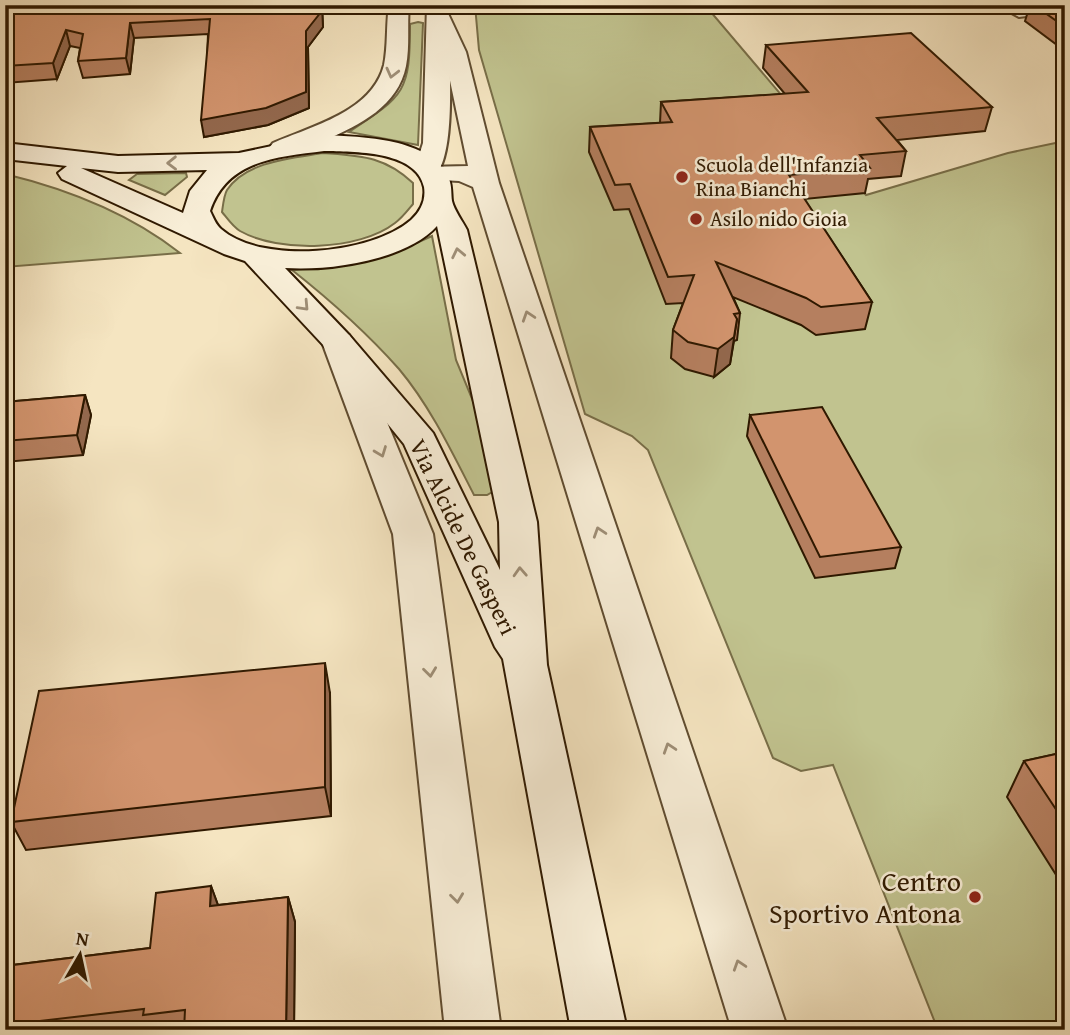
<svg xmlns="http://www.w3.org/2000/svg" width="1070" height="1035" font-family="'Gentium Book Plus',serif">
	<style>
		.green { fill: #c1c38f; stroke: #786e48; stroke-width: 2 }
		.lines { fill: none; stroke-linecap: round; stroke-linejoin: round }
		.minor-casing { stroke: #604c30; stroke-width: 4 }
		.tertiary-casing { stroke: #604c30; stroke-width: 4 }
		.secondary-casing { stroke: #2f1900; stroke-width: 4 }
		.minor { fill: #f8eed7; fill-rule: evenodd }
		.tertiary { fill: #f8eed7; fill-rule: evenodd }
		.secondary { fill: #f8eed7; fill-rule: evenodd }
		.wall { fill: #b57f5f; stroke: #2f1900; stroke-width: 2 }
		.shaded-wall { fill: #93684d; stroke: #2f1900; stroke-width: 2 }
		.building { fill: #d2946e; stroke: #2f1900; stroke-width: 2 }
		.oneway { stroke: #9e8e76 }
		.poi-dot { fill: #8f2418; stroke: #f8eed7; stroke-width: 2.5 }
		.labels { text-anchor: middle; stroke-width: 5; stroke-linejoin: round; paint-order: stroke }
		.far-poi-label { font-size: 21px; fill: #2f1900; stroke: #f8eed7; text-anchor: start }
		.street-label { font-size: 24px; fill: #2f1900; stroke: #f8eed7 }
		.near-poi-label { font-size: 28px; fill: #2f1900; stroke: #f8eed7; text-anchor: end }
	</style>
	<rect width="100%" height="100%" fill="#f5e5c1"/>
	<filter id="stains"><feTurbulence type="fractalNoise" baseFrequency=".00286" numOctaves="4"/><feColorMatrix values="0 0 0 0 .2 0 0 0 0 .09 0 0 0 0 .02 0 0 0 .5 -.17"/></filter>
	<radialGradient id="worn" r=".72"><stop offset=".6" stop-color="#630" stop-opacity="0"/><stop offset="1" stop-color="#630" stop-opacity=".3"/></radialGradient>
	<path class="green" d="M 475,5 L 520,5 L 524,14 L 705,5 L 866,195 L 1008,153 L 1065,141 L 1065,1030 L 938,1030 L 833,765 L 801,771 L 773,758 L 648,450 L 632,436 L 585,414 L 479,50 Z
		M 418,22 L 423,23 L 418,145 L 349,132 C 405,95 410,92 410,24 Z
		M 323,153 C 361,156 384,156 413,183 L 413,204 C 408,210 402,218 395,223 C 359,251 279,253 240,231 C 233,227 227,218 222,212 C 223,205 224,195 227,190 C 246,161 293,158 323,153 Z
		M 186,173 L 187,177 L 165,195 L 129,180 L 137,174 Z
		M 5,174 C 67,189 129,213 180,253 L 5,267 Z
		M 432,236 L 456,360 L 480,418 L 494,491 L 487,495 L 474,495 C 452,452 430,406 399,369 C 367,333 330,300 292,270 C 345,266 383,259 432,236 Z"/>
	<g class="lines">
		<g class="minor-casing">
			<path id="minor" d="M 444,5 L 466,52 L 499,183 L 788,1030 L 732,1030 L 473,187 L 459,181 L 424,179 L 420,173 L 424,167 L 468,166 L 444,52 L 427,10 L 431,6 Z
				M 1017,5 L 1065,5 L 1065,11 L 1019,17 L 1008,11 Z
				M 338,332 L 349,335 L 354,342 L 433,534 L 501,1030 L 445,1030 L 393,534 L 322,342 L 327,335 Z"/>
		</g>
		<g class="tertiary-casing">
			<path id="tertiary" d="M 389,5 L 409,5 C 407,25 410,46 406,66 C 398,106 360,125 325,140 C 308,146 290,158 273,153 L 269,148 L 273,143 C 312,126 372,112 384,65 C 388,46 386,25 389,5 Z
				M 427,5 L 447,5 C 448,44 458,144 437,174 L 419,174 L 415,168 L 423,143 Z"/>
		</g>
		<g class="secondary-casing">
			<path id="secondary" d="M 324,135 C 362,137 430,137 449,179 C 452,186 451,194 452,201 C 454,210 463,222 467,230 L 537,522 L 547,665 L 627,1030 L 571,1030 L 503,659 L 495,647 L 404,444 L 327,349 L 245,261 L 224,254 L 62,179 L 58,173 L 67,166 L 5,159 L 5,143 L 118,156 L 239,153 ZM 324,151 C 353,152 416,150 424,187 C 426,200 421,211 411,220 C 372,254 262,265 221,229 C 216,225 213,217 210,211 C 227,160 277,157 324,151 ZM 81,168 L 118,172 L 207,170 L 190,191 L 183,213 ZM 437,226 L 499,522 L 500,570 L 433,433 L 349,335 L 285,268 C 329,271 405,261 437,226 Z"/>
		</g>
		<use href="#minor" class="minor"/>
		<use href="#tertiary" class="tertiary"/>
		<use href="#secondary" class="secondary"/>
	</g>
	<path class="wall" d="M 5,5 L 322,5 L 323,27 L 308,47 L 309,108 L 268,125 L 204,137 L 208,34 L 134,38 L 130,74 L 83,78 L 78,61 L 80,48 L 70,46 L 57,79 L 5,83 Z
		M 522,5 L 641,5 L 640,7 L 525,14 Z
		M 1030,5 L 1065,5 L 1065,51 L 1025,21 Z
		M 766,45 L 992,107 L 985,131 L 897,140 L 906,151 L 901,176 L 868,179 L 865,193 L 804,199 L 872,302 L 865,329 L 816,335 L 801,325 L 733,297 L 740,313 L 737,340 L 734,341 L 730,364 L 714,377 L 685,369 L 671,358 L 673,330 L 683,303 L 666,304 L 629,209 L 614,210 L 589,152 L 590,127 L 660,123 L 661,102 L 785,94 L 763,68 Z
		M 85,395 L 91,415 L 83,455 L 5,462 L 5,402 Z
		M 750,415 L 901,547 L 895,568 L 815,578 L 747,436 Z
		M 330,693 L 331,816 L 26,850 L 11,822 Z
		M 1065,752 L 1065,889 L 1007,797 L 1024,761 Z
		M 211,886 L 218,905 L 288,897 L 295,922 L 294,1030 L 5,1030 L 5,966 L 150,948 Z"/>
	<path class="shaded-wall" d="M 321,5 L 322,5 L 323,27 L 308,47 L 309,108 L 268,125 L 204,137 L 201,120 L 306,31 Z
		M 130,23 L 134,38 L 130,74 L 126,58 Z
		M 66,30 L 70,46 L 57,79 L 53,63 Z
		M 737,319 L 730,364 L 714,377 L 718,349 Z
		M 85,395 L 91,415 L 83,455 L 77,435 Z
		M 325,663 L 330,693 L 331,816 L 325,787 Z
		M 211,886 L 220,911 L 210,906 Z
		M 288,897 L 295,922 L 294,1030 L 286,1030 Z"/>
	<path class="building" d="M 5,5 L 321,5 L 321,12 L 306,31 L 306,92 L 266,108 L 201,120 L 210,19 L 130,23 L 126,58 L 78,61 L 83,34 L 66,30 L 53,63 L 5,66 Z
		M 1034,5 L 1065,5 L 1065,27 Z
		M 911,33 L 992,107 L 877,118 L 906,151 L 860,155 L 870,168 L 789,175 L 872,302 L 821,307 L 806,298 L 716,262 L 740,313 L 734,314 L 737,319 L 734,337 L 718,349 L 688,342 L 673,330 L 694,275 L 668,277 L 630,184 L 615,185 L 590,127 L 672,122 L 661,102 L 808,92 L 766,45 Z
		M 85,395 L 77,435 L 5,441 L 5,402 Z
		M 822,407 L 901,547 L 820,557 L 750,415 Z
		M 325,663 L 325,787 L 11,822 L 39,691 Z
		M 1065,752 L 1065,823 L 1024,761 Z
		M 211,886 L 210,906 L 288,897 L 286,1030 L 184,1030 L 185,1010 L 143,1015 L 144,1009 L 5,1025 L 5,966 L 150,948 L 156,893 Z"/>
	<defs><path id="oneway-chevron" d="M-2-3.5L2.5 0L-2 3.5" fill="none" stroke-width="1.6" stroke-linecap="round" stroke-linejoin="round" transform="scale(1.75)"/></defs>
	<g class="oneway">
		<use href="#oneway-chevron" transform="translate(392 73) rotate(104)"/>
		<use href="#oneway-chevron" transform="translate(172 163) rotate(179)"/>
		<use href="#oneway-chevron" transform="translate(458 253) rotate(-102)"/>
		<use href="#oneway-chevron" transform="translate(304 306) rotate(47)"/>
		<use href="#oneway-chevron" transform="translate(528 316) rotate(-108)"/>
		<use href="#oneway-chevron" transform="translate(381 452) rotate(69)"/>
		<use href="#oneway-chevron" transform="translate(599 532) rotate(-108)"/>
		<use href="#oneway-chevron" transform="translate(520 572) rotate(-93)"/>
		<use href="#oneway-chevron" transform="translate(430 672) rotate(83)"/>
		<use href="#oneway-chevron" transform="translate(669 748) rotate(-108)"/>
		<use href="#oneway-chevron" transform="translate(457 898) rotate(83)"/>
		<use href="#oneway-chevron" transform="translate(739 965) rotate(-108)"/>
	</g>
	<g class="poi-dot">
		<circle cx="682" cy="177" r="7"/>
		<circle cx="696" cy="219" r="7"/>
		<circle cx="975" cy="897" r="7"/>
	</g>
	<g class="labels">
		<g class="far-poi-label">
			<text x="696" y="172">Scuola dell'Infanzia<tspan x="696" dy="24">Rina Bianchi</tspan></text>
			<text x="710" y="226">Asilo nido Gioia</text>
		</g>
		<g class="street-label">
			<text transform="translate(463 537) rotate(64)" y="8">Via Alcide De Gasperi</text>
		</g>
		<g class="near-poi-label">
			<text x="961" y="891">Centro<tspan x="961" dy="32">Sportivo Antona</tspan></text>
		</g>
	</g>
	<rect width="1070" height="1035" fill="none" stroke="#f5e5c1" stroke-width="28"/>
	<rect x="7" y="7" width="1056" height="1021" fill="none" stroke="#2f1900" stroke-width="3.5"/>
	<rect x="14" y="14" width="1042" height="1007" fill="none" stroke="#2f1900" stroke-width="2"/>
	<g transform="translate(80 955) rotate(9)" stroke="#f8eed7" stroke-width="5" paint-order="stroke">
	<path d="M0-5L12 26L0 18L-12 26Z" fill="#2f1900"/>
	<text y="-10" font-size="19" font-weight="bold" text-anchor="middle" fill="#2f1900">N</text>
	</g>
	<rect width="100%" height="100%" filter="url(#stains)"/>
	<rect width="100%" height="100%" fill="url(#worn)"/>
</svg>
